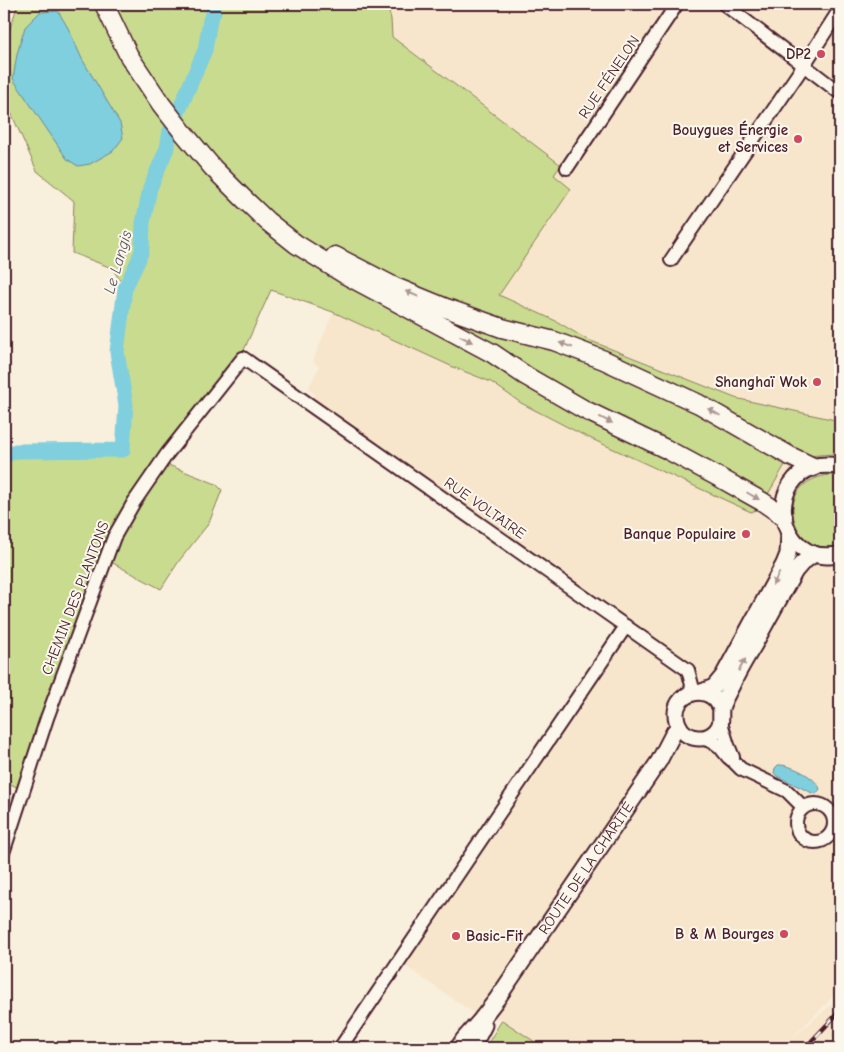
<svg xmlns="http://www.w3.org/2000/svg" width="844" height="1052" font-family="'Comic Neue',sans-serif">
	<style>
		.built { fill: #f7e6cc }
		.green { fill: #c9db8f; stroke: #8a7d5d }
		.water { fill: #80cfde; stroke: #6a8996 }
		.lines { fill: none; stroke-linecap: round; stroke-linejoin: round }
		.river { stroke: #80cfde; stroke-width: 15 }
		.minor-casing { stroke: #4a1f2b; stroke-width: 16 }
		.major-casing { stroke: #4a1f2b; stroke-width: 19 }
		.highway-casing { stroke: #4a1f2b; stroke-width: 21 }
		.minor { stroke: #fbf7ec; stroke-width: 12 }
		.major { stroke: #fbf7ec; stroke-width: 15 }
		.highway { stroke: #fbf7ec; stroke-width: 18 }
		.rail-casing { stroke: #4a1f2b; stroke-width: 4.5 }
		.rail { stroke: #fbf7ec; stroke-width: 2.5; stroke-dasharray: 8; stroke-linecap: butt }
		.oneway { fill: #ab9695 }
		.poi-dot { fill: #d1495b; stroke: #fbf7ec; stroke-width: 2 }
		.labels { text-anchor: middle; stroke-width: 4; stroke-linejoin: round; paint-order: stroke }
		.poi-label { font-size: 15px; font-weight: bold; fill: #4a1f2b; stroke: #fbf7ec; text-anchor: end }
		.street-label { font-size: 15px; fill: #4a1f2b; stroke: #fbf7ec }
		.water-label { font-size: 16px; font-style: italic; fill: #5a5461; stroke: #fbf7ec }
	</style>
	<rect width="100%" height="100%" fill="#f9efdd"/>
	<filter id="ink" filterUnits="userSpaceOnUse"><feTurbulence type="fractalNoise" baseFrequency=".02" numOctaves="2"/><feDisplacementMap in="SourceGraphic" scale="10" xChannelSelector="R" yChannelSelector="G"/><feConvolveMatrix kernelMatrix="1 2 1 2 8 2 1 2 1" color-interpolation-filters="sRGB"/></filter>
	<g filter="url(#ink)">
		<path class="built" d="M 387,4 L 840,4 L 840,421 L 735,398 L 586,339 L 556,321 L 499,295 L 553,175 L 561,165 L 392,37 L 391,19 Z
			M 333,312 L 453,367 L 491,382 L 521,403 L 583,435 L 751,511 L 763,502 L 790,456 L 812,456 L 820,455 L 835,455 L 840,453 L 840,990 L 791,1039 L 840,997 L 840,1030 L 823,1048 L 544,1048 L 502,1020 L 472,1012 L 398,961 L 621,623 L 310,405 L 315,394 L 308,389 L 319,367 L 313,361 Z"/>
		<path class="green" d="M 18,4 L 211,4 L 214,11 L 218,4 L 387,4 L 391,19 L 392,37 L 561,165 L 554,175 L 571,189 L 499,295 L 556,321 L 586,339 L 735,398 L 840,421 L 840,453 C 833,455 827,454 819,455 C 808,456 802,457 790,456 L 760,508 L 751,512 L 583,435 L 521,403 L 491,382 L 453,367 L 333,312 L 271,290 L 243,352 L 134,502 L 23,790 L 4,781 L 4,456 L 16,451 L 123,450 L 126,405 L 117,352 L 125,288 L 112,268 L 72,253 L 74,201 L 37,171 L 4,97 L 4,56 L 11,25 Z
			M 166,464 L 216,484 L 222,490 L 209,523 L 179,561 L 161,589 L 109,561 L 126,521 Z
			M 830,475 L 840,477 L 840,545 C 792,562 768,481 830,475 Z
			M 502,1020 L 544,1048 L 485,1048 Z"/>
		<path class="water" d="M 58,11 L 68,28 L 82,59 L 120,123 L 123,138 L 113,151 L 90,164 L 78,166 L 67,159 L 13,79 L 17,54 L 25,27 L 40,12 Z
			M 778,765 C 790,764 816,777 820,789 L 816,794 L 812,793 L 777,776 L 774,773 L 775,768 Z"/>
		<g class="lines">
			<path class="river" d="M 4,456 L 16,451 L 123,450 L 126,405 L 117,352 L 125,288 L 138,261 L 142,250 L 143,223 L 150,188 L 167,148 L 170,131 L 205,50 L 210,20 L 214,12 L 211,4"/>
			<g class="minor-casing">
				<path id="minor" d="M 724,4 L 840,93
					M 567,168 L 677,4
					M 671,260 L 804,65 L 840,9
					M 721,723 L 728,745 L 733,757
					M 702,738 L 715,743 L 720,747 L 728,757 L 734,762 L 741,769 L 787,791 L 803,807
					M796 823a19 19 0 1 1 38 0a19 19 0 1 1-38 0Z
					M 4,850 L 47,718 L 114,537 L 134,502 L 167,454 L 243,358 L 688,670 L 692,685 L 690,694
					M 340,1048 L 626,626"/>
			</g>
			<g class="major-casing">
				<g id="major">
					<path d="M 840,466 C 831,465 822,464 813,467 C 773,482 774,538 813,554 C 822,557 831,556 840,555"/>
					<path d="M 702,692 L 714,687 L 723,676 L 784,564 L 788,554 L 789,533"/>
					<path d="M 721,709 C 711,680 669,692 677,721 C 681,738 704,744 716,731 C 723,723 720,718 721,709 C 722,703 729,691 732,685 C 738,671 746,658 754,645 C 767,620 781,596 795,571 L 802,563 L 814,554"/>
					<path id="s1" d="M 458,1048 L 464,1039 L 479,1022 L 497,999 L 659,761 L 674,732 L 679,726"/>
					<path d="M 472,1048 L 484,1025"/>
				</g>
			</g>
			<g class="highway-casing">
				<path id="highway" d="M 104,4 L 129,56 L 161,104 L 182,131 L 213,168 L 242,197 L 267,221 L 296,244 L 346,275 L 492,353 L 526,376 L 585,410 L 666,449 L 722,479 L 763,502 L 783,516
					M 335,256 L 395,287 L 446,308 L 502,328 L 554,341 L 604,360 L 699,404 L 790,456 L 813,467"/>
			</g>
			<use href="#minor" class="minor"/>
			<use href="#major" class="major"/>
			<use href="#highway" class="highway"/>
			<g class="rail-casing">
				<path id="rail" d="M 805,1048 L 840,1011"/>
			</g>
			<use href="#rail" class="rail"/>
		</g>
		<defs><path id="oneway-solid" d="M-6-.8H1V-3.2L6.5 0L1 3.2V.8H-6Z" transform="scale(1.25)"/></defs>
		<g class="oneway">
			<use href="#oneway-solid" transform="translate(412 294) rotate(-157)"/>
			<use href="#oneway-solid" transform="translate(466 339) rotate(27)"/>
			<use href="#oneway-solid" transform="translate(566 345) rotate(-160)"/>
			<use href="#oneway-solid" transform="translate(714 412) rotate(-150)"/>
			<use href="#oneway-solid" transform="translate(606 420) rotate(26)"/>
			<use href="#oneway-solid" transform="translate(753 496) rotate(30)"/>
			<use href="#oneway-solid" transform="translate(776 579) rotate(118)"/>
			<use href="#oneway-solid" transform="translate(742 665) rotate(-61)"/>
		</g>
	</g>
	<g class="poi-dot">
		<circle cx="821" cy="54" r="5"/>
		<circle cx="798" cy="139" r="5"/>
		<circle cx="817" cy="382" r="5"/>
		<circle cx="746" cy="534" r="5"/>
		<circle cx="784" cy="934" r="5"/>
		<circle cx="456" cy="936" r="5"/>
	</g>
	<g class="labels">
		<g class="poi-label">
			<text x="811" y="59">DP2</text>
			<text x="788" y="135">Bouygues Énergie<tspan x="788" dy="17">et Services</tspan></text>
			<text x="807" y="387">Shanghaï Wok</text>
			<text x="736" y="539">Banque Populaire</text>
			<text x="774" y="939">B &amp; M Bourges</text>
			<text x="466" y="941" text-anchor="start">Basic-Fit</text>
		</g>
		<g class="street-label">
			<text transform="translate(609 77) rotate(-56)" y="5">RUE FÉNELON</text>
			<text transform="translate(485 508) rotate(35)" y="5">RUE VOLTAIRE</text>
			<text transform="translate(75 598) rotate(-69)" y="5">CHEMIN DES PLANTONS</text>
			<text dy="5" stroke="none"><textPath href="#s1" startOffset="221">ROUTE DE LA CHARITÉ</textPath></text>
		</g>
		<g class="water-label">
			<text transform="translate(117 262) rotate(-74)" y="6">Le Langis</text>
		</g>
	</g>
	<rect width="844" height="1052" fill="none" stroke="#fbf7ec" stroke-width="20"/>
	<rect x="10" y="10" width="824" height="1032" fill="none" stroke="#4a1f2b" stroke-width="2" filter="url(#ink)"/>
</svg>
